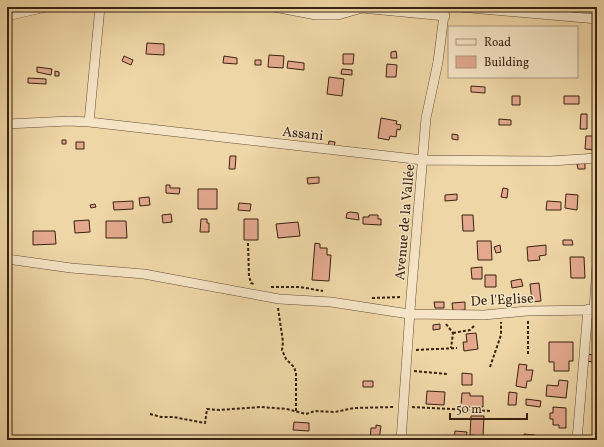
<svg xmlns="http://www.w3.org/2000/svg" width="604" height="447" font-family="Vollkorn,serif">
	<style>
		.building { fill: #e3a88d; stroke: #382210 }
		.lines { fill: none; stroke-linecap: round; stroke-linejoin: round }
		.minor-casing { stroke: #664f36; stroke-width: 10 }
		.path { stroke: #382210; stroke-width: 2; stroke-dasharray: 3 2; stroke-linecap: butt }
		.minor { stroke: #f5e4c5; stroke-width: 9 }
		.labels { text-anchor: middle; stroke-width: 3; stroke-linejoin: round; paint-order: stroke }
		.street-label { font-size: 14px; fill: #382210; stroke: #f5e4c5 }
	</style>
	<rect width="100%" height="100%" fill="#efd6a6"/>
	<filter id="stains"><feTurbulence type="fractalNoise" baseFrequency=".005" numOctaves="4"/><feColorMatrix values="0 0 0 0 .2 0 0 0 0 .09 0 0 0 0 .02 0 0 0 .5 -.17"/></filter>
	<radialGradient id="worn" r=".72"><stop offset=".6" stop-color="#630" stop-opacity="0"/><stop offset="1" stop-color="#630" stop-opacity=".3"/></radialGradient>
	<path class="building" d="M 7,7 L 13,7 L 12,11 L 7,10 Z
		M 147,43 L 164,44 L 164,55 L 146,54 Z
		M 396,51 L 397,58 L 391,58 L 391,52 Z
		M 343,54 L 354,54 L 353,64 L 343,64 Z
		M 269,55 L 284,56 L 283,68 L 268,67 Z
		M 124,56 L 133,60 L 131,65 L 122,61 Z
		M 224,56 L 237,58 L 237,64 L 223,63 Z
		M 255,60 L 261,60 L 261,65 L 255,65 Z
		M 288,61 L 304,63 L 304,70 L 287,68 Z
		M 387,64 L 397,65 L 396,77 L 386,77 Z
		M 37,67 L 52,69 L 51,75 L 37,72 Z
		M 342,69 L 352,70 L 352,75 L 341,74 Z
		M 55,71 L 59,72 L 59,76 L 55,76 Z
		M 329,77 L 344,79 L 342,96 L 327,94 Z
		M 28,78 L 46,79 L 46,84 L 28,83 Z
		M 471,86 L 485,87 L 485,93 L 471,92 Z
		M 512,96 L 520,96 L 520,105 L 512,105 Z
		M 564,96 L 579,96 L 579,104 L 564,104 Z
		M 581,114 L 587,114 L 587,129 L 580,129 Z
		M 381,118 L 397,121 L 396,124 L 401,125 L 400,130 L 397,129 L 396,137 L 390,136 L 389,140 L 378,138 Z
		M 499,119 L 511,120 L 511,125 L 499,125 Z
		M 452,134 L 458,135 L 458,140 L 452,139 Z
		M 586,136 L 597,136 L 596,150 L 585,149 Z
		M 62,140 L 66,140 L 66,144 L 62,144 Z
		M 329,141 L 335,142 L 334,149 L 328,147 Z
		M 76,142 L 84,142 L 84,149 L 76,149 Z
		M 230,156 L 236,156 L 235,169 L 229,169 Z
		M 585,163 L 585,169 L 578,169 L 577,164 Z
		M 319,177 L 319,183 L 308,184 L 307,178 Z
		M 166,185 L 170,185 L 170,188 L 180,188 L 179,194 L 166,193 Z
		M 503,188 L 508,189 L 507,198 L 501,197 Z
		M 198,189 L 217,189 L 217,209 L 198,209 Z
		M 457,194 L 457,200 L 445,201 L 445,195 Z
		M 566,194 L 578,195 L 577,210 L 565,208 Z
		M 149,197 L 150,205 L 140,206 L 139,198 Z
		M 133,201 L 133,209 L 114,210 L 113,202 Z
		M 547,201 L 561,202 L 561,210 L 546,210 Z
		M 239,203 L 251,204 L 250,211 L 238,210 Z
		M 95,204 L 96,207 L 91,208 L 90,205 Z
		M 350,212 L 358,213 L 359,220 L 346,218 L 347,213 Z
		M 171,214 L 172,222 L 163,223 L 162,215 Z
		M 369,215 L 378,215 L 378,219 L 381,219 L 381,225 L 363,224 L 363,217 L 369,217 Z
		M 462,215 L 473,215 L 474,231 L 463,231 Z
		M 201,219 L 207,219 L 207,223 L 209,223 L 209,232 L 200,232 Z
		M 244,219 L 258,219 L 258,240 L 244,240 Z
		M 89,220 L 90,232 L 75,233 L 74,221 Z
		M 106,221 L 126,221 L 127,238 L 106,238 Z
		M 298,222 L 300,236 L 278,238 L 276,224 Z
		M 33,231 L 55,231 L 56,244 L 33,245 Z
		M 563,240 L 572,240 L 573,245 L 563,245 Z
		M 477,241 L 491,241 L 492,260 L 478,260 Z
		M 315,243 L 320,244 L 320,248 L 327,248 L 327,255 L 331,255 L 329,281 L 312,280 Z
		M 500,245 L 501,252 L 496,253 L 494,247 Z
		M 546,245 L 546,255 L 539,256 L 540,260 L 528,261 L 527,247 Z
		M 570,257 L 584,257 L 585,278 L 571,278 Z
		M 482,267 L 482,279 L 472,279 L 471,268 Z
		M 485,275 L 496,275 L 496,287 L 485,287 Z
		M 521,279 L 523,286 L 512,288 L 511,281 Z
		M 539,283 L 541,301 L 532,302 L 530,284 Z
		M 434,302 L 444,302 L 444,308 L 435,308 Z
		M 465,302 L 465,310 L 453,311 L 452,303 Z
		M 440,324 L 440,329 L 433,330 L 433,325 Z
		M 476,333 L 478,349 L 464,351 L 463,342 L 467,342 L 466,334 Z
		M 549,342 L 573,342 L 573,361 L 569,361 L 569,371 L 554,371 L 554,362 L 549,362 Z
		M 587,354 L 594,355 L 593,362 L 586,361 Z
		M 519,364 L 527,365 L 526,370 L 533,370 L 531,381 L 527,381 L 526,388 L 516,386 Z
		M 462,373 L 472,374 L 472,385 L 462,385 Z
		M 559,380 L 568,381 L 566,398 L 546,396 L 547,385 L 558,386 Z
		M 363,381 L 373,381 L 373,387 L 363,387 Z
		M 427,391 L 445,392 L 444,405 L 426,404 Z
		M 509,392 L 517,393 L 516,405 L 508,405 Z
		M 462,393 L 470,393 L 470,396 L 483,396 L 483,407 L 461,407 Z
		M 526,399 L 541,401 L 540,407 L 526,405 Z
		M 553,407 L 566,408 L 566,428 L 559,428 L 559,425 L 553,425 L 553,419 L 550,419 L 550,413 L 553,413 Z
		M 471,416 L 484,416 L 483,436 L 470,435 Z
		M 294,422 L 309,423 L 309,431 L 293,430 Z
		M 376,425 L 381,426 L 379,440 L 370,440 L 371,428 L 376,428 Z
		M 455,431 L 467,432 L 466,438 L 454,437 Z
		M 524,434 L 535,435 L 534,440 L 524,440 Z"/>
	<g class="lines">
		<g class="minor-casing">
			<path id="minor" d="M 274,7 L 316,15 L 338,15 L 362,8 L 445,16
				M 460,7 L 597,19
				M 7,16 L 46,7
				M 89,122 L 100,7
				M 7,124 L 69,121 L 89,122 L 423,160 L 551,161 L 597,158
				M 7,259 L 71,268 L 144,274 L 279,299 L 331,302 L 409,314 L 484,315 L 527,311 L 597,310
				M 594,310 L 597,265
				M 401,440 L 411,297 L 426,118 L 438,62 L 445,7
				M 577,440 L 588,309"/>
		</g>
		<path class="path" d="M 248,243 L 249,276 L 251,283 L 254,284
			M 271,287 L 300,287 L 323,291
			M 372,298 L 402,297
			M 278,308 L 283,342 L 282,350 L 286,359 L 294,367 L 296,373 L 296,412
			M 446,324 L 453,333 L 451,348
			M 453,333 L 470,330 L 475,325
			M 416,350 L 457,348
			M 528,354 L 528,320
			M 490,367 L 501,335 L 501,322
			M 414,371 L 447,374
			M 412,407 L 491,411
			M 150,414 L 161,417 L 173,417 L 205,423 L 207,409 L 219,410 L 261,407 L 287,409 L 306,414 L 315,411 L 335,412 L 354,408 L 394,407"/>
		<use href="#minor" class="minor"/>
	</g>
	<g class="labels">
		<g class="street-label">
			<text transform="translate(303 133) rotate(6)" y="5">Assani</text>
			<text transform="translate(404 222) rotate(-85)" y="5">Avenue de la Vallée</text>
			<text transform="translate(502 299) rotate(-3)" y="5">De l'Eglise</text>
		</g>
	</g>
	<rect width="604" height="447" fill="none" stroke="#efd6a6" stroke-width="24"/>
	<rect x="8" y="8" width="588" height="431" fill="none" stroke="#382210" stroke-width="2"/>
	<rect x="12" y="12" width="580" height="423" fill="none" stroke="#382210"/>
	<rect x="448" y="26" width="130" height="52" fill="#f5e4c5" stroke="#a9967d"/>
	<rect x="456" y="39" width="20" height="6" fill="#f5e4c5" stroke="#a9967d"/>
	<text x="484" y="46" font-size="12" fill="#382210">Road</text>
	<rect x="456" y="56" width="20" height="12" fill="#e3a88d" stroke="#a9967d"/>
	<text x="484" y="66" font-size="12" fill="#382210">Building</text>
	<path d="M450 413v6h77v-6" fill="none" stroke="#382210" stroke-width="2"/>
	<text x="456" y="413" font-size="12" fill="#382210" stroke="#f5e4c5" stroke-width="3" paint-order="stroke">50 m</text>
	<rect width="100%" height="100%" filter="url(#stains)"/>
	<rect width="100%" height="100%" fill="url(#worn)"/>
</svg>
